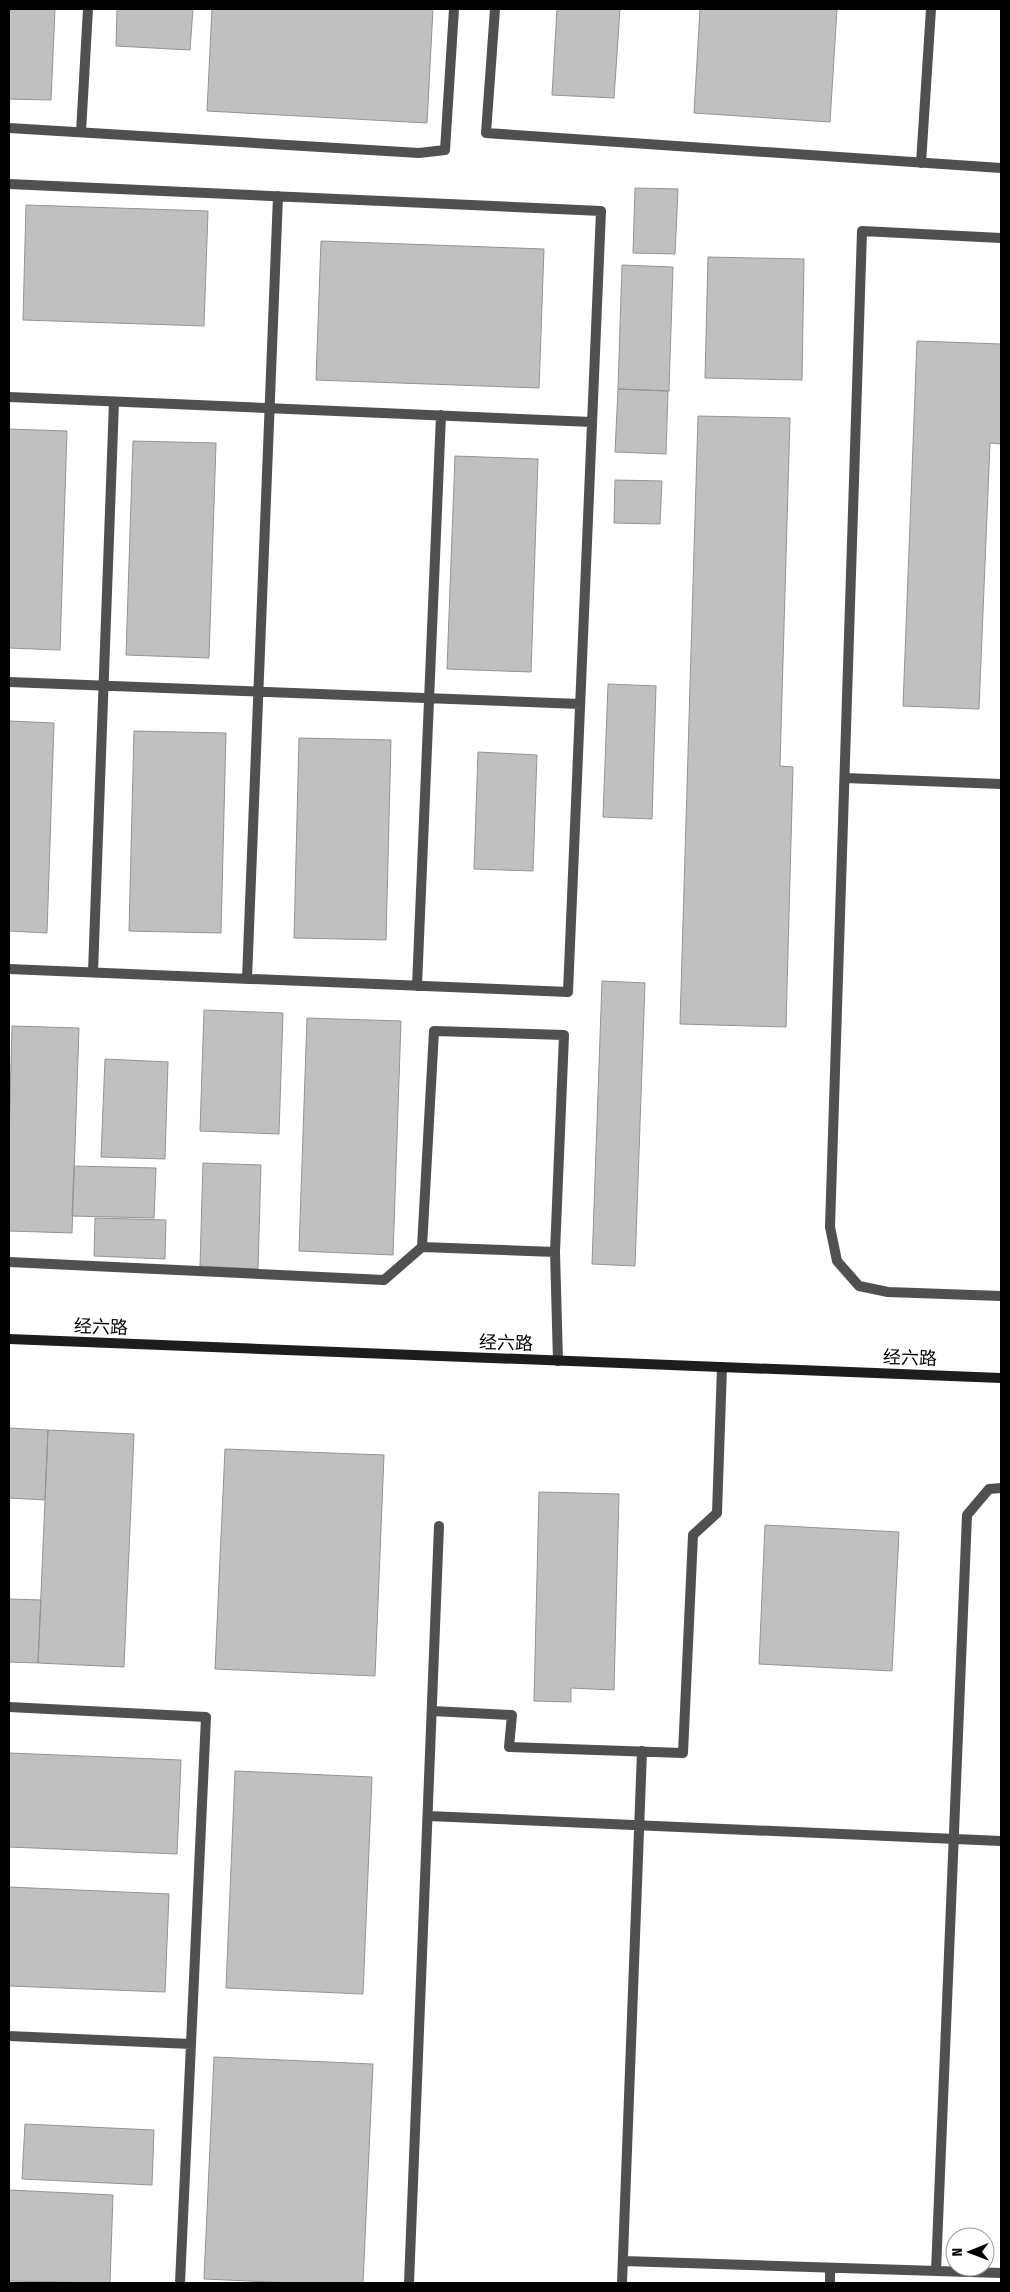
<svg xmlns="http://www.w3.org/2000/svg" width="1010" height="2292" font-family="'Fira Sans Condensed','Noto Sans SC',sans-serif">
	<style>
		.building { fill: #c0c0c0; stroke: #949494 }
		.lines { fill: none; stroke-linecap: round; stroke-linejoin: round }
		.lane { stroke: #505050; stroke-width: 10 }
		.secondary { stroke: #1d1d1d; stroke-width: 10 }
		.labels { text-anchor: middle; stroke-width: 5; stroke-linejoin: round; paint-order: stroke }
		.street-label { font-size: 18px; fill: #000; stroke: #fff }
	</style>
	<rect width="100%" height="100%" fill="#fff"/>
	<path class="building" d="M 9,9 L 55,9 L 51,100 L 9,99 Z
		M 117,9 L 193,9 L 190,50 L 116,46 Z
		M 212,9 L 433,9 L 427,123 L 207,111 Z
		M 557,9 L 620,9 L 614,98 L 552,95 Z
		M 700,9 L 837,9 L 830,122 L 694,113 Z
		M 635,188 L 678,189 L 675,254 L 633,253 Z
		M 26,205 L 208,211 L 204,326 L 23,320 Z
		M 321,241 L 544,249 L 539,388 L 316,380 Z
		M 708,257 L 804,259 L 802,380 L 705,378 Z
		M 622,265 L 673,267 L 669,391 L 618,389 Z
		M 917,341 L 1001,344 L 1001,444 L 990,443 L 979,709 L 903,706 Z
		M 618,389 L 668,391 L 666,454 L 615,452 Z
		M 698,416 L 790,418 L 780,766 L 793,767 L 786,1027 L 680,1024 Z
		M 9,429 L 67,431 L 60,650 L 9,648 Z
		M 133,441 L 216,443 L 209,658 L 126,655 Z
		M 455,456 L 538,459 L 531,672 L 447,669 Z
		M 615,480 L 662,481 L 660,524 L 614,523 Z
		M 608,684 L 656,686 L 652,819 L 603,817 Z
		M 9,721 L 54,723 L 47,933 L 9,931 Z
		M 134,731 L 226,733 L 221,933 L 129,931 Z
		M 299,738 L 391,740 L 386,940 L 294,938 Z
		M 478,752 L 537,755 L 533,871 L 474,869 Z
		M 602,981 L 645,983 L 635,1266 L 592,1264 Z
		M 204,1010 L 283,1013 L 279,1134 L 200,1131 Z
		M 307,1018 L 401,1021 L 393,1255 L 299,1251 Z
		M 12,1026 L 79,1028 L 72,1233 L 9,1231 L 9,1140 Z
		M 105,1059 L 168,1062 L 165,1159 L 101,1157 Z
		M 203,1163 L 261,1165 L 258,1269 L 200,1266 Z
		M 74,1166 L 156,1168 L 154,1218 L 72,1216 Z
		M 95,1218 L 166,1220 L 165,1259 L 94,1256 Z
		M 9,1428 L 48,1430 L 45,1500 L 9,1498 Z
		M 48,1430 L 134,1434 L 124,1667 L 38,1663 Z
		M 225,1449 L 384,1455 L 375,1676 L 215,1669 Z
		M 539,1492 L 619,1494 L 614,1690 L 571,1688 L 571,1702 L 534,1701 Z
		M 765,1525 L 899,1532 L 892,1671 L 759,1664 Z
		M 9,1599 L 41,1600 L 38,1663 L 9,1662 Z
		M 9,1753 L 181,1760 L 177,1854 L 9,1847 Z
		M 235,1771 L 372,1777 L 363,1994 L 226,1988 Z
		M 9,1887 L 169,1894 L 165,1992 L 9,1986 Z
		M 214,2057 L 373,2064 L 363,2283 L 292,2283 L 204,2279 Z
		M 25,2124 L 154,2130 L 152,2185 L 22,2179 Z
		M 9,2190 L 113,2195 L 110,2283 L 9,2281 Z"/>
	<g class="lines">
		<path class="lane" d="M 495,9 L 486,133 L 1001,168
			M 9,128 L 419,153 L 445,150 L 454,9
			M 81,132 L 88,9
			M 921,163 L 931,9
			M 9,184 L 601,211 L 568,992 L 9,969
			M 1001,238 L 862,231 L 830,1227 L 837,1261 L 859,1286 L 888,1292 L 1001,1296
			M 9,397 L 592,422
			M 9,682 L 580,704
			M 845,778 L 1001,784
			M 93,972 L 114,402
			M 247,979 L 278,196
			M 417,986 L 441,415
			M 422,1247 L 434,1031 L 564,1035 L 555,1252 L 558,1361
			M 9,1262 L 384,1280 L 422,1247 L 555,1252
			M 9,1707 L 206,1717 L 180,2283
			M 432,1711 L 512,1715 L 509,1747 L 683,1753 L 693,1535 L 717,1513 L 722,1367
			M 428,1816 L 1001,1841
			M 9,2036 L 191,2044
			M 623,2261 L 1001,2273
			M 936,2271 L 967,1515 L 989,1489 L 1001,1488
			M 409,2283 L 439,1526
			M 622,2283 L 642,1751
			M 830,2283 L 830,2268"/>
		<path class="secondary" d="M 9,1339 L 1001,1378"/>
	</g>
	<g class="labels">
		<g class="street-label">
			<text transform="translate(101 1327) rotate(2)" y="6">经六路</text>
			<text transform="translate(506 1343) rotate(2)" y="6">经六路</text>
			<text transform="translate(910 1358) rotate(2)" y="6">经六路</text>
		</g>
	</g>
	<rect width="1010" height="2292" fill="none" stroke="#000000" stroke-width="20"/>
	<g transform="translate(970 2252) rotate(269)"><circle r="24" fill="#ffffff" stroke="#999999"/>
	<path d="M0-4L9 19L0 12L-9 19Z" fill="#000000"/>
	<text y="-8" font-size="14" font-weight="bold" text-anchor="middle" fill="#000000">N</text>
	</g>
</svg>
